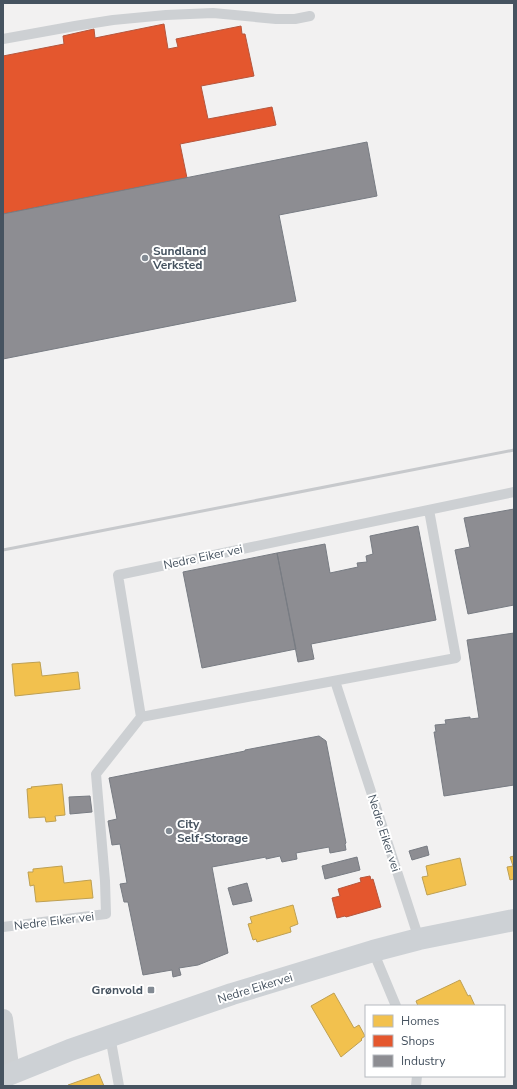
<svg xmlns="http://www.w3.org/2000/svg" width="517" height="1089" font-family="'Nunito Sans',sans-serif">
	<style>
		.homes { fill: #f2c14e; stroke: #bea053 }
		.shops { fill: #e4572e; stroke: #b5563d }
		.industry { fill: #8d8d92; stroke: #787c83 }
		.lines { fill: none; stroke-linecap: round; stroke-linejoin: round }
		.service { stroke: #cdd0d3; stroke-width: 10 }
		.minor { stroke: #cdd0d3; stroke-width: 20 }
		.secondary { stroke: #cdd1d5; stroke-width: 22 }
		.rail { stroke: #c7c9cc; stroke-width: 3 }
		.poi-dot { fill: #828a93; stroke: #fff; stroke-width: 1.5 }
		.labels { text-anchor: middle; stroke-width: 4; stroke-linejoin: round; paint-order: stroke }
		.poi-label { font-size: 12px; font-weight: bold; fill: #465360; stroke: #fff; text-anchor: start }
		.street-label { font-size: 12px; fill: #465360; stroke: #fff }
	</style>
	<rect width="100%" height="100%" fill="#f2f1f1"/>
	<path class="homes" d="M 40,662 L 42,676 L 78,672 L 80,689 L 15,696 L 12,664 Z
		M 62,784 L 65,815 L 55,816 L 56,821 L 46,822 L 45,817 L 29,818 L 27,789 L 32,788 L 31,787 Z
		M 514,856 L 514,879 L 510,880 L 507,867 L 513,866 L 510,857 Z
		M 460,858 L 466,885 L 427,895 L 422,877 L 428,876 L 426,866 Z
		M 62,866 L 64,883 L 91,880 L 93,898 L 36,902 L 34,885 L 30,886 L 28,872 L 33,872 L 33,869 Z
		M 293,905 L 298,924 L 290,927 L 291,932 L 257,942 L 256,939 L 253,940 L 248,924 L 252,923 L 250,917 Z
		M 460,980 L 468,996 L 470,995 L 475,1006 L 418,1006 L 416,1001 Z
		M 334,993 L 354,1028 L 359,1025 L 365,1036 L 361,1039 L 362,1040 L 341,1057 L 311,1006 Z
		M 99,1074 L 104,1086 L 69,1086 L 68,1085 Z"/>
	<path class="shops" d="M 164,24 L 168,49 L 178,47 L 176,39 L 241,26 L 242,34 L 245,34 L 254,76 L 201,86 L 208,119 L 272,107 L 276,125 L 180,144 L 187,178 L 3,214 L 3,56 L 64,44 L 63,36 L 94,29 L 95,38 Z
		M 370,876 L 371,880 L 373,879 L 381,907 L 346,917 L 345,916 L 337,918 L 332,898 L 340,896 L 338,889 L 361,882 L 360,878 Z"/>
	<path class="industry" d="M 367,142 L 377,196 L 279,215 L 296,301 L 3,359 L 3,214 Z
		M 514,509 L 514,605 L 468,614 L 455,550 L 470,547 L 464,518 Z
		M 418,526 L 436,620 L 311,644 L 314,659 L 298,662 L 277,553 L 325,544 L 330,573 L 358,567 L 357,563 L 367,562 L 366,556 L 373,554 L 370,536 Z
		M 277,553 L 296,649 L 202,668 L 183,572 Z
		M 514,633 L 514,785 L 444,796 L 434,732 L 436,732 L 435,725 L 446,724 L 445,720 L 470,717 L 470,719 L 479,718 L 467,640 Z
		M 319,736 L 326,741 L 346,843 L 345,844 L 346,850 L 330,853 L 329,847 L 296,853 L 297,859 L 282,862 L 280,856 L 266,859 L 266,857 L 212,867 L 228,953 L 198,965 L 179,968 L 181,975 L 173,977 L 172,970 L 143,975 L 128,902 L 124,902 L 120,884 L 127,883 L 120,844 L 112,845 L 108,821 L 117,819 L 109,778 L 245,751 L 245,750 Z
		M 90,796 L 92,812 L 70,814 L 69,797 Z
		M 427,846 L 429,855 L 412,860 L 409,851 Z
		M 357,857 L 360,870 L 325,879 L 322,866 Z
		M 247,883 L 252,901 L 233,905 L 228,888 Z"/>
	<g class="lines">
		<path class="service" d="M 3,39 L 75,26 L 113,20 L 166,15 L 213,13 L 276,19 L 295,19 L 310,16
			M 335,681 L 419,939
			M 141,717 L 456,658 L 429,510
			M 3,927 L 106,914 L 105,881 L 96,774 L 141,717 L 118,575 L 514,492
			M 373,951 L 396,1006
			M 110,1036 L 119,1086
			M 416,1086 L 417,1076"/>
		<path class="minor" d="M 3,1019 L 10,1074"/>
		<path class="secondary" d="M 3,1077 L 70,1050 L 232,994 L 373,951 L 419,939 L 514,920"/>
		<path class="rail" d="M 3,550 L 514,450"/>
	</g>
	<g class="poi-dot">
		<circle cx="145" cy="258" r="4"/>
		<circle cx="169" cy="831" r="4"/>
		<rect x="147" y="986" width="8" height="8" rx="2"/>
	</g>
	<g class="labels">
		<g class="poi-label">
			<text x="153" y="255">Sundland<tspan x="153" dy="14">Verksted</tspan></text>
			<text x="177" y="828">City<tspan x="177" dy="14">Self-Storage</tspan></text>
			<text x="143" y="994" text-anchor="end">Grønvold</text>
		</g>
		<g class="street-label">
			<text transform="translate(203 557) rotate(-12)" y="4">Nedre Eiker vei</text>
			<text transform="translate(384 833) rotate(72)" y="4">Nedre Eiker vei</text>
			<text transform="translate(54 921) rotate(-7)" y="4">Nedre Eiker vei</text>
			<text transform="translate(255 988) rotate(-17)" y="4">Nedre Eikervei</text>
		</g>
	</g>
	<rect width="517" height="1089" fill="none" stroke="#465360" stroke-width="8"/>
	<rect x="365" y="1005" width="140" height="72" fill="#ffffff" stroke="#b5babf"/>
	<rect x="373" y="1015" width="20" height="12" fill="#f2c14e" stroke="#b5babf"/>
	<text x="401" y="1025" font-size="12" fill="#465360">Homes</text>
	<rect x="373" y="1035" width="20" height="12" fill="#e4572e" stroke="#b5babf"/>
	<text x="401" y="1045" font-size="12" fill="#465360">Shops</text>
	<rect x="373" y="1055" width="20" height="12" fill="#8d8d92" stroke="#b5babf"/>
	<text x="401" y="1065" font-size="12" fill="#465360">Industry</text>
</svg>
